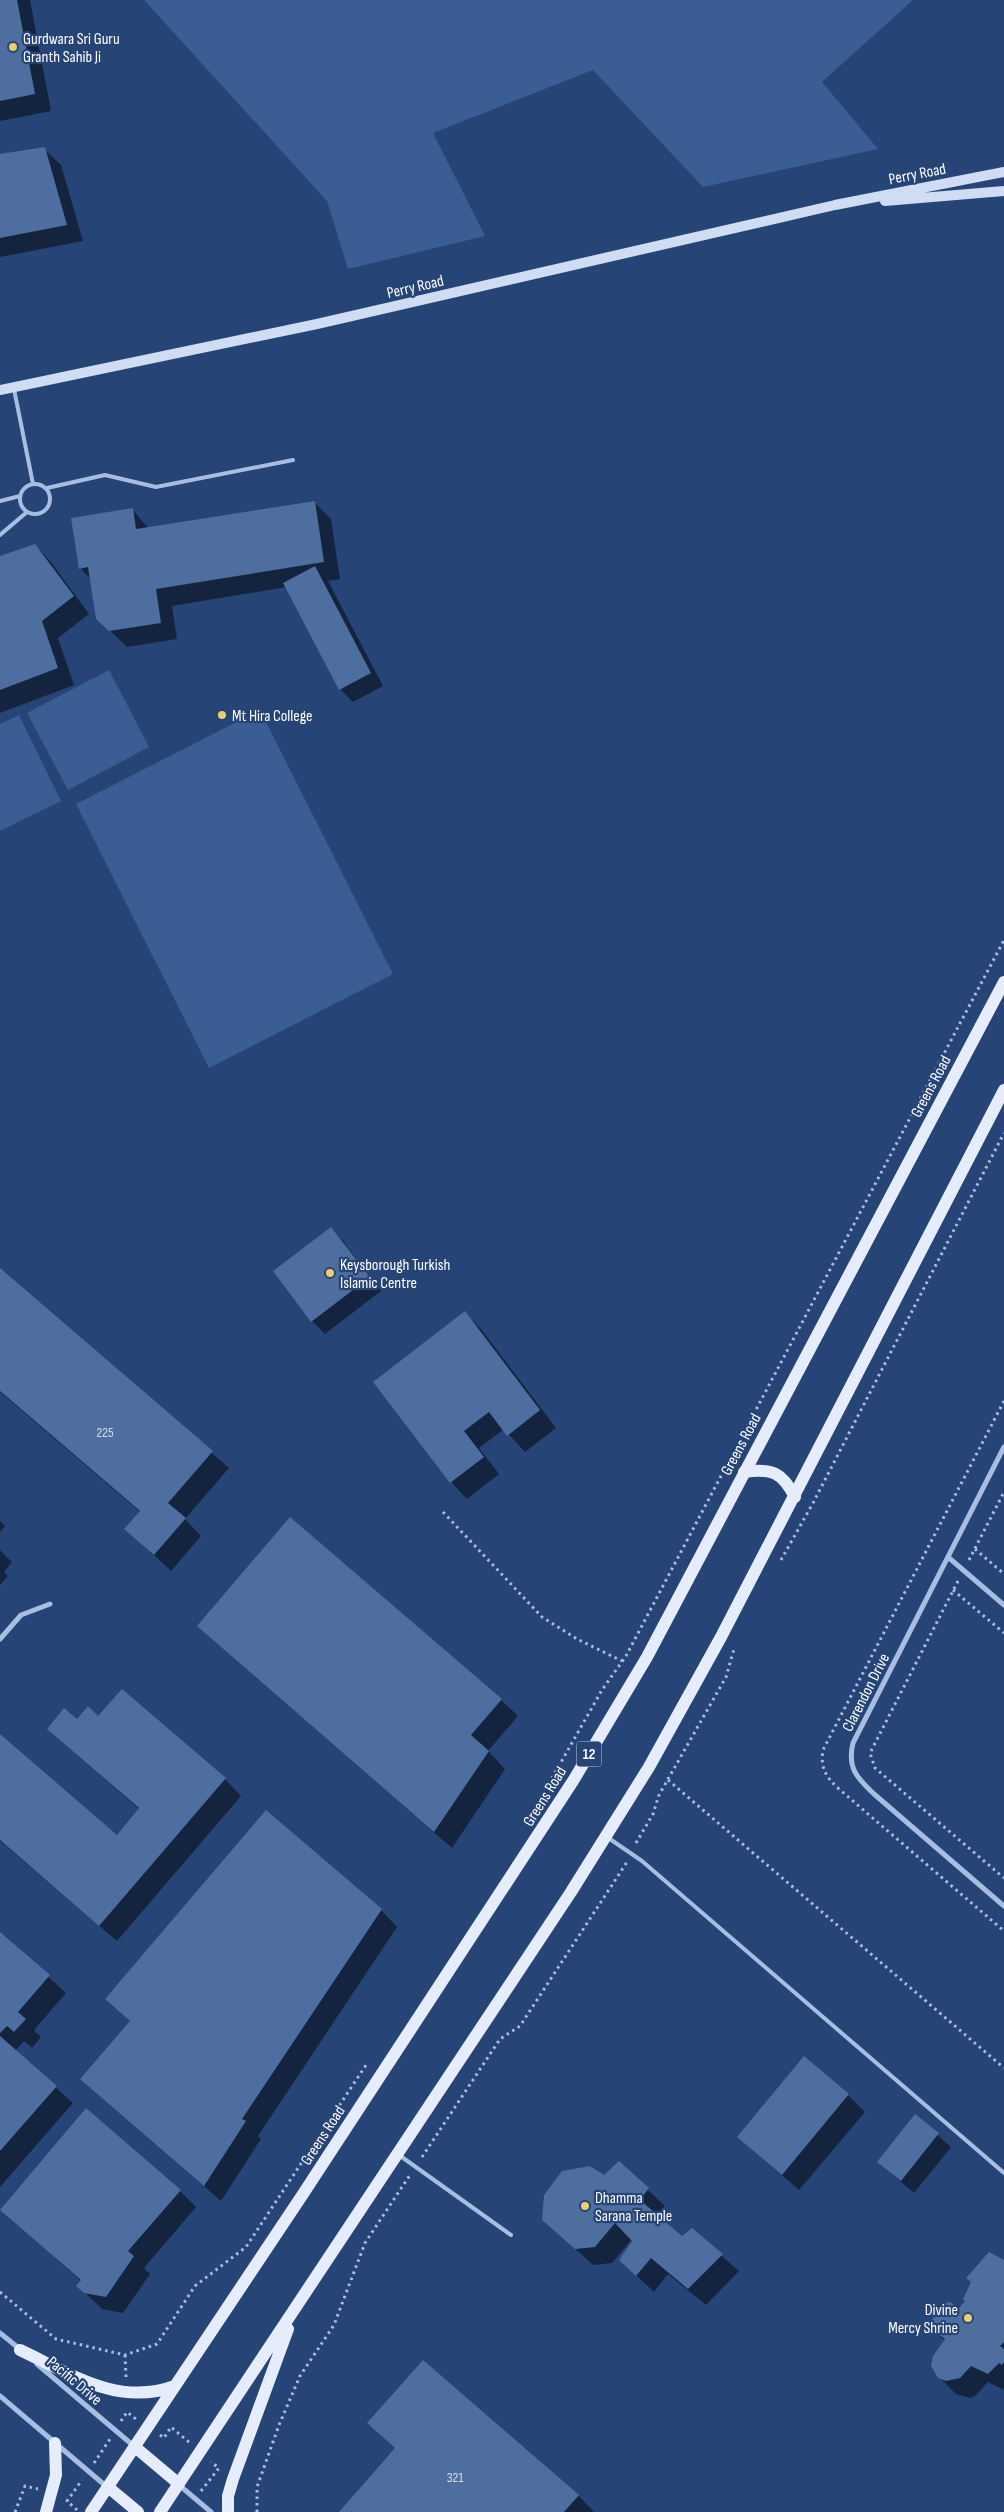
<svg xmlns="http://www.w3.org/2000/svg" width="1004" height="2512" font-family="'Sofia Sans Condensed',sans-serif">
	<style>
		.green { fill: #3a5d93 }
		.shadow { fill: #0007 }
		.building { fill: #4e6e9f }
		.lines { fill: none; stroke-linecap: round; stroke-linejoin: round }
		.path { stroke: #a7bee2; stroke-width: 3; stroke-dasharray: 2.5 4; stroke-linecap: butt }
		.lane { stroke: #a7bee2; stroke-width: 4 }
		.street { stroke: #a7bee2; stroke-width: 5 }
		.secondary { stroke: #cfdcf3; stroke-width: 10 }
		.primary { stroke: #e5ecfb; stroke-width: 12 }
		.poi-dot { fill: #eacd6c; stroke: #264476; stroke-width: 2 }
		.labels { text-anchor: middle; stroke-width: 4.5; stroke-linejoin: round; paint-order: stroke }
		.number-label { font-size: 14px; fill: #d3dbe7 }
		.shield { fill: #264476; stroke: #bec7d6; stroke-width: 1 }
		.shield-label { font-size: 15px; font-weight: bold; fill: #fff }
		.poi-label { font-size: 16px; fill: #fff; stroke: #264476; text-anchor: start }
		.street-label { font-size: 16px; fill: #fff; stroke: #264476 }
	</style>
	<rect width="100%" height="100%" fill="#264476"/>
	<path class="green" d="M 144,0 L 913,0 L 822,82 L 878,149 L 703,187 L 593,70 L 433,133 L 485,236 L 348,269 L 327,201 Z
		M 109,670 L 149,747 L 68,790 L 27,713 Z
		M 260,710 L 393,974 L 209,1068 L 76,804 Z
		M 19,715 L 61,801 L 0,831 L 0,724 Z"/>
	<path class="shadow" d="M 0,0 L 30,0 L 51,111 L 0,121 Z
		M 44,149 L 61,165 L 83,241 L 0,257 L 0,156 Z
		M 314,502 L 331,519 L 340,579 L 328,581 L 383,686 L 353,702 L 340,689 L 287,587 L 172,606 L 177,639 L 127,647 L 97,618 L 91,579 L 80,568 L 132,509 L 149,529 Z
		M 35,545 L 51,562 L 89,614 L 58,638 L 74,685 L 0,713 L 0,558 Z
		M 331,1228 L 343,1241 L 381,1291 L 325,1334 L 312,1321 L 274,1272 Z
		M 0,1269 L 229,1468 L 185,1519 L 201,1536 L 171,1571 L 126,1529 L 140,1512 L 0,1392 Z
		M 465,1313 L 481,1329 L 556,1428 L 525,1452 L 504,1429 L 479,1448 L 499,1474 L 467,1499 L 451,1482 Z
		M 0,1521 L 5,1526 L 0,1532 Z
		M 0,1550 L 12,1562 L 4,1572 L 8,1576 L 0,1585 Z
		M 198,1626 L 501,1700 L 518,1716 L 488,1751 L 505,1769 L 452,1848 Z
		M 99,1717 L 225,1779 L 241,1796 L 117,1941 L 0,1841 L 0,1736 L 117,1837 L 140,1810 L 48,1729 L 77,1720 Z
		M 381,1910 L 397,1927 L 258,2136 L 261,2139 L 221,2201 L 82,2079 L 131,2022 L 106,1999 Z
		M 0,1933 L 66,1993 L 34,2030 L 41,2037 L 32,2048 L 24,2041 L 15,2051 L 73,2103 L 0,2187 Z
		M 848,2095 L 865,2112 L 799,2190 L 738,2137 Z
		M 915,2115 L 951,2147 L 914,2193 L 878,2162 Z
		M 619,2163 L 665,2206 L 657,2216 L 682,2238 L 692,2230 L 739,2271 L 706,2305 L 668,2274 L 654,2292 L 620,2260 L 633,2241 L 632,2239 L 612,2263 L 593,2265 L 544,2220 L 604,2176 Z
		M 180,2191 L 196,2207 L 144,2268 L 150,2274 L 123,2313 L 102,2309 L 78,2286 L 82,2282 L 1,2209 Z
		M 1004,2261 L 1004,2390 L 988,2382 L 976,2395 L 970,2398 L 956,2394 L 939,2377 L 945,2341 L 930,2326 L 959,2310 L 966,2301 L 972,2283 L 967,2278 Z
		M 369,2423 L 578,2495 L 594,2512 L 341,2512 L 396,2449 Z"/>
	<path class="building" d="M 0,0 L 17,0 L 35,94 L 0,101 Z
		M 45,147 L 67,225 L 0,238 L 0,154 Z
		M 315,501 L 324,562 L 156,589 L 161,623 L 109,631 L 96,619 L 88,567 L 79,569 L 71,518 L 133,508 L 136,529 Z
		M 35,544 L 74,596 L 42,621 L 58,668 L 0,690 L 0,556 Z
		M 315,566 L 371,673 L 339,690 L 283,583 Z
		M 331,1227 L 370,1277 L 311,1322 L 273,1271 Z
		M 0,1268 L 213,1451 L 168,1503 L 186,1518 L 154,1555 L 124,1529 L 140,1511 L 0,1391 Z
		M 465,1311 L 540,1410 L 507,1436 L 489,1412 L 464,1431 L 484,1457 L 450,1483 L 373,1382 Z
		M 290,1517 L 502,1699 L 471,1735 L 489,1751 L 434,1832 L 197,1626 Z
		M 122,1689 L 226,1778 L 99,1926 L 0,1840 L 0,1734 L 117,1835 L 139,1808 L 47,1729 L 64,1708 L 77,1719 L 88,1706 L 98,1716 Z
		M 266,1810 L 382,1909 L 242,2119 L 246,2121 L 204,2186 L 80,2079 L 130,2021 L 105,1999 Z
		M 0,1932 L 50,1975 L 18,2012 L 26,2019 L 14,2032 L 7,2026 L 0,2033 Z
		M 0,2036 L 57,2086 L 0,2151 Z
		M 804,2056 L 849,2094 L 782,2175 L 737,2137 Z
		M 86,2108 L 181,2190 L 128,2251 L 134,2256 L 106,2297 L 84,2293 L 76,2286 L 81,2280 L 0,2210 Z
		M 915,2114 L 939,2133 L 901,2181 L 877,2162 Z
		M 619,2161 L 649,2188 L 640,2200 L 682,2236 L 692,2228 L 723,2254 L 688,2289 L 651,2258 L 636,2276 L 619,2260 L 632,2241 L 615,2223 L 595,2247 L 575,2249 L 542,2220 L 544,2195 L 562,2171 L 590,2166 L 604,2175 Z
		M 989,2252 L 1004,2260 L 1004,2342 L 1000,2346 L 1004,2349 L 1004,2362 L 1002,2365 L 999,2363 L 988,2374 L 971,2366 L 960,2378 L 946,2381 L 938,2378 L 931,2366 L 933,2356 L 945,2339 L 931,2329 L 929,2326 L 930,2322 L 944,2304 L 950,2302 L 959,2308 L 965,2301 L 963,2299 L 971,2282 L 966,2278 Z
		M 423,2360 L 579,2495 L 564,2512 L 339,2512 L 395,2448 L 367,2423 Z"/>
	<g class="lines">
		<path class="path" d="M 1004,1401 L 823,1750 C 820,1768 826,1777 839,1789 L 1004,1931
			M 443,1512 L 542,1617 L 577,1639 L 622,1661
			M 975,1549 L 1004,1574
			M 781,1560 L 813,1503 L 1004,1133
			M 969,1560 L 1004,1492
			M 958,1581 L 870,1753 L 875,1768 L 1004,1878
			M 953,1590 L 1004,1633
			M 668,1780 L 1004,2068
			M 539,1801 L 602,1690 L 626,1656 L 1004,940
			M 636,1843 L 653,1814 L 659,1795 L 726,1677 L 734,1649
			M 422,2157 L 500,2039 L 520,2026 L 627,1862
			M 0,2292 L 56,2339 L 125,2355 L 157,2344 L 195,2286 L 246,2247 L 368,2062
			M 125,2355 L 126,2377
			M 121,2421 L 127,2412 L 136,2419
			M 160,2435 L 164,2438 L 171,2427 L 190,2443
			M 94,2463 L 110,2439
			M 201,2491 L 219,2468 L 211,2462
			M 77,2510 L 67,2501 L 82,2480
			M 15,2512 L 25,2486 L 38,2489
			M 257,2512 L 257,2487 L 279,2425 L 300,2376 L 334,2325 L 365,2243 L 410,2175"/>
		<path class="lane" d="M 14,389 L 33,484
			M20 499a15 15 0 1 1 30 0a15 15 0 1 1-30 0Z
			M 47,488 L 105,475 L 156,487 L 293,460
			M 0,501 L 20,496
			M 0,535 L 27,512
			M 607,1837 L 642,1861 L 1004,2173
			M 399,2155 L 511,2235"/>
		<path class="street" d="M 1004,1447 L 853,1743 C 847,1768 857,1778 874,1794 L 1004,1906
			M 948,1557 L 1004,1605
			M 0,1639 L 21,1615 L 50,1604
			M 0,2333 L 21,2350
			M 37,2364 L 135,2447
			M 0,2396 L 107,2487
			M 179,2485 L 211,2512"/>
		<path class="secondary" d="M 885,201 L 1004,191
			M 0,390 L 317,324 L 835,205 L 1004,172"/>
		<path class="primary" d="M 744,1472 C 772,1468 782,1472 795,1497
			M 20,2350 C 71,2374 118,2407 175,2386
			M 135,2447 L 179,2484
			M 108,2487 L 138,2512
			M 46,2512 L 56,2475 L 55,2443
			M 91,2512 L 303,2194 L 573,1781 L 647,1657 L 1004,982
			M 160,2512 L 571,1892 L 649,1767 L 721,1637 L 1004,1090
			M 228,2512 L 228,2496 L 233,2479 L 288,2329"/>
	</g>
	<g class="poi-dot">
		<circle cx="13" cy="47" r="5"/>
		<circle cx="222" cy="715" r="5"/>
		<circle cx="330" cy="1273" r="5"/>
		<circle cx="585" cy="2206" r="5"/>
		<circle cx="968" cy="2318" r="5"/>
	</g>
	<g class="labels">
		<g class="number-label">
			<text x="105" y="1437">225</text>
			<text x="455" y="2482">321</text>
		</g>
		<rect class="shield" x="576.5" y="1741.5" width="25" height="25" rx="4"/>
		<g class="shield-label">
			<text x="589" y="1759">12</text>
		</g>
		<g class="poi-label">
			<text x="23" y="44">Gurdwara Sri Guru<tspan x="23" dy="18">Granth Sahib Ji</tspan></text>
			<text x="232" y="721">Mt Hira College</text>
			<text x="340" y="1270">Keysborough Turkish<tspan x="340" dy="18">Islamic Centre</tspan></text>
			<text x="595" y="2203">Dhamma<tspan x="595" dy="18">Sarana Temple</tspan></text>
			<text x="958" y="2315" text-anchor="end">Divine<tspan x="958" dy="18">Mercy Shrine</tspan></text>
		</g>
		<g class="street-label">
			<text transform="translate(917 173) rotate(-11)" y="6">Perry Road</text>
			<text transform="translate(415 286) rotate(-13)" y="6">Perry Road</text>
			<text transform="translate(930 1086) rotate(-62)" y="6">Greens Road</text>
			<text transform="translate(740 1444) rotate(-62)" y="6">Greens Road</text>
			<text transform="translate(865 1692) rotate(-63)" y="6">Clarendon Drive</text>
			<text transform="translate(544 1796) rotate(-58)" y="6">Greens Road</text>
			<text transform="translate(322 2135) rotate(-57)" y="6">Greens Road</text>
			<text transform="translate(75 2380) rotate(40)" y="6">Pacific Drive</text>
		</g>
	</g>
</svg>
